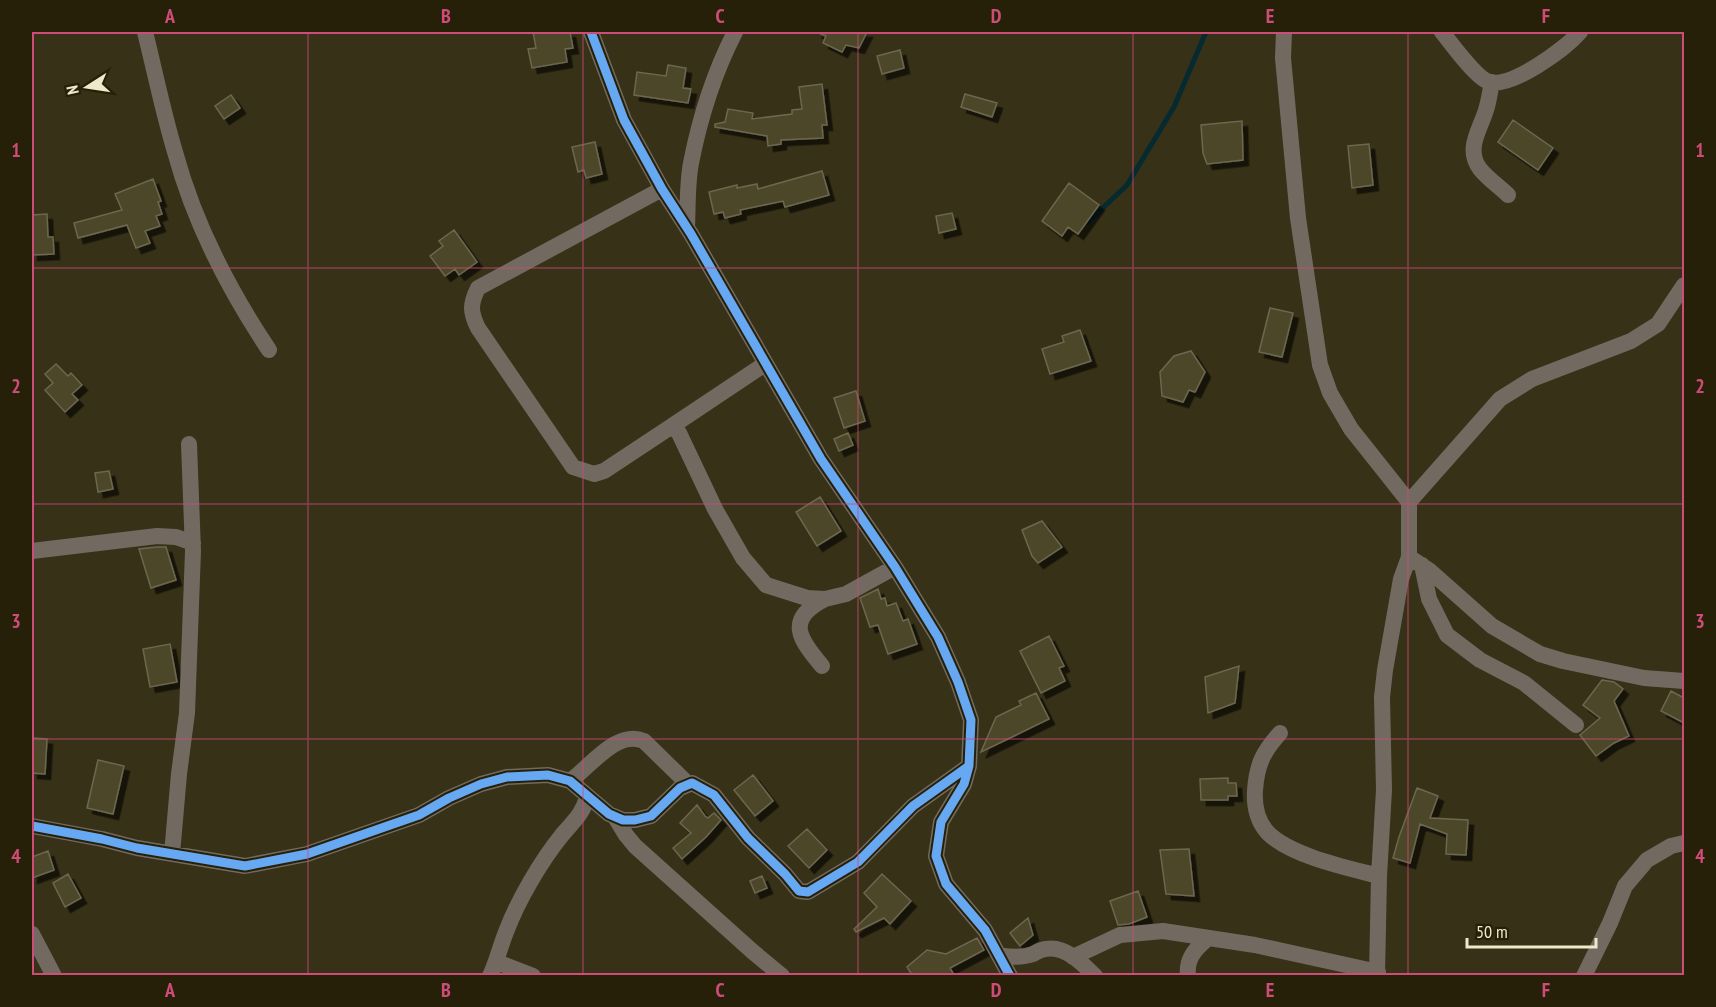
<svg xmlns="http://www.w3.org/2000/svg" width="1716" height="1007" font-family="'PT Sans Narrow',sans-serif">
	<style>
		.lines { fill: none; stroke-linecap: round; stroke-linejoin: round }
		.stream { stroke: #052a30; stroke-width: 5 }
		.building { fill: #4d462a; stroke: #6c6750; stroke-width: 1.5; filter: url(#shadow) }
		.minor { stroke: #726a61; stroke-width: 16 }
		.cycleway-casing { stroke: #272008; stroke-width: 13 }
		.cycleway { stroke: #66a8f1; stroke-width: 9 }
		.grid { fill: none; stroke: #ce4c77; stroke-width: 1.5; stroke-opacity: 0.55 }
		.neatline { fill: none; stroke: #ce4c77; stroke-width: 2 }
		.grid-label { font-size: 20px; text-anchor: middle; font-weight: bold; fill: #ce4c77 }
	</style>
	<defs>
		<filter id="shadow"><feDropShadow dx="5.5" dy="5.5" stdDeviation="0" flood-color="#0009"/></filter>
	</defs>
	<rect width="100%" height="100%" fill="#373117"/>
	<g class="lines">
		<path class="stream" d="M 1088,222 L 1127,185 L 1174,107 L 1206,32"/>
	</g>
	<path class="building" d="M 533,32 L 570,32 L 573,48 L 565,49 L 567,62 L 532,68 L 528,49 L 536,48 Z
		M 816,32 L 867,32 L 859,48 L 846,45 L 842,52 L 823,43 L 826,36 Z
		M 900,50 L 904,68 L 882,74 L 877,56 Z
		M 668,65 L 686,68 L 683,88 L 691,89 L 688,103 L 634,95 L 637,72 L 666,76 Z
		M 822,84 L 827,125 L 822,125 L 823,138 L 781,140 L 781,144 L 768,146 L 767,136 L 715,127 L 715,124 L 725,122 L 728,109 L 753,113 L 752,119 L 792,114 L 792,110 L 802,109 L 799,87 Z
		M 965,94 L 997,103 L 992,117 L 961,107 Z
		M 231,95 L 240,108 L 224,119 L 215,106 Z
		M 1513,120 L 1553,148 L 1538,170 L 1498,142 Z
		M 1242,121 L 1243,160 L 1207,164 L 1203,153 L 1201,125 Z
		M 595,142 L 602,174 L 586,178 L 584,170 L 578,172 L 572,147 Z
		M 1369,144 L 1373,185 L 1352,188 L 1348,146 Z
		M 822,171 L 829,195 L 785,207 L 783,201 L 740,210 L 741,214 L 725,218 L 723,212 L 714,214 L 709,192 L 737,185 L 737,188 L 757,184 L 758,189 Z
		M 153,179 L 161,201 L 158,202 L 162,214 L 156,216 L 160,226 L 145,231 L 150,243 L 136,248 L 127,225 L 78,238 L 74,223 L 122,210 L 115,194 Z
		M 1069,183 L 1099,205 L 1078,234 L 1068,227 L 1062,236 L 1042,221 Z
		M 952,213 L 956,229 L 939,233 L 936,216 Z
		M 47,214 L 48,237 L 53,237 L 54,254 L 32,255 L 32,215 Z
		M 454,230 L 477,262 L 459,275 L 455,269 L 445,276 L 430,256 L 443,246 L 439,241 Z
		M 1270,308 L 1293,313 L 1282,357 L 1259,352 Z
		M 1080,330 L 1091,361 L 1050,374 L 1042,349 L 1064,342 L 1062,336 Z
		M 1191,351 L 1205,372 L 1195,392 L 1189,390 L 1183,402 L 1162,396 L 1160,372 L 1174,356 Z
		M 56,364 L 68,376 L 71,373 L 82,385 L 72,394 L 78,400 L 65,412 L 45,390 L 53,383 L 45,374 Z
		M 856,391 L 865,421 L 844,428 L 834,398 Z
		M 848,433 L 853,445 L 839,451 L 834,439 Z
		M 109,471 L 113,489 L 98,492 L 95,473 Z
		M 820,497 L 841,531 L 817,546 L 796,512 Z
		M 1042,521 L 1062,547 L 1038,563 L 1032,556 L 1022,530 Z
		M 157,547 L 166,547 L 176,580 L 151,588 L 139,549 Z
		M 878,589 L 881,599 L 885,598 L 887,606 L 896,603 L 903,621 L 908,619 L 917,644 L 888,654 L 878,625 L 870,627 L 860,598 Z
		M 1049,636 L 1064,666 L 1059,668 L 1065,681 L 1041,693 L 1020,651 Z
		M 170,644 L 177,682 L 150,687 L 143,649 Z
		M 1239,666 L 1235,703 L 1208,713 L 1205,677 Z
		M 1602,680 L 1614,682 L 1623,689 L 1614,701 L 1629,736 L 1614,743 L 1596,756 L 1580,735 L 1600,718 L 1583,705 Z
		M 1671,691 L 1684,698 L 1684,723 L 1661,711 Z
		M 1036,693 L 1049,719 L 981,752 L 996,717 L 1021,705 L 1019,701 Z
		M 32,738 L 47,739 L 45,774 L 32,773 Z
		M 98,760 L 124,766 L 113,814 L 87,808 Z
		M 753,775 L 773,801 L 755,816 L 734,790 Z
		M 1228,778 L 1228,783 L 1236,783 L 1237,796 L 1228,796 L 1228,800 L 1201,800 L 1200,779 Z
		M 1417,788 L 1438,796 L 1430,818 L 1468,820 L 1466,855 L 1446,854 L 1447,834 L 1420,824 L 1410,863 L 1393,858 L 1399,837 Z
		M 697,805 L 705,816 L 708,818 L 714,813 L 721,820 L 706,837 L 682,859 L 673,848 L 691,833 L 680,823 Z
		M 807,829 L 827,850 L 809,868 L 788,846 Z
		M 1189,849 L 1194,896 L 1166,894 L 1160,850 Z
		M 48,851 L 54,870 L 32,878 L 32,857 Z
		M 68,874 L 81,898 L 65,907 L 53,883 Z
		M 882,874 L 911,901 L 890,924 L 884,918 L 856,932 L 854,929 L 877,907 L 864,893 Z
		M 762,876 L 767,888 L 755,893 L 750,881 Z
		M 1138,891 L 1147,917 L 1129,924 L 1118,925 L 1110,901 Z
		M 1028,918 L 1033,935 L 1020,946 L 1010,933 Z
		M 977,938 L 984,950 L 950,968 L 954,975 L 912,975 L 907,967 L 927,950 L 946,954 Z"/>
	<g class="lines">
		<path class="minor" d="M 145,32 C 155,72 163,112 175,152 C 194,222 229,290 269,350
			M 591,32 L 624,120 L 662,189 L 691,234 L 821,459 L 895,567 L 938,637 L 958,682 L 971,720 L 969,766 L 964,784 L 941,822 L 936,856 L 946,884 L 985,930 L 1010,976
			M 1284,32 L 1283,58 L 1298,218 L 1320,365 L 1330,393 L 1351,429 L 1409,502 L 1409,557 L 1401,579 L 1385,670 L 1382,697 L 1384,790 L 1379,876 L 1377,976
			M 1442,32 C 1451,43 1476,78 1489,82 C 1512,88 1565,49 1580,32
			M 1492,82 C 1490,91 1489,101 1486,110 C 1480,130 1465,149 1480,169 C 1488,179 1500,187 1508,195
			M 662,189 L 478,288 C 470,304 470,312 478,328 L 573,467 L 594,474 L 604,471 L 672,426 L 679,433 L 715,509 L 743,558 L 766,585 L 807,598 L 825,599 L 846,594 L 895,567
			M 687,227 C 688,206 687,184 691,163 C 700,117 714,73 735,32
			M 672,426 L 765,364
			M 1409,502 L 1500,399 L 1532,379 L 1631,341 L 1658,324 L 1684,285
			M 32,551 L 157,536 L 176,537 L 193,543
			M 1409,557 L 1430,571 L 1492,626 L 1540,654 L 1563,661 L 1644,678 L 1684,681
			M 1422,565 L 1429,599 L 1447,635 L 1480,660 L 1524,683 L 1576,725
			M 822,666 C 799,639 785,619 825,599
			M 1280,733 C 1263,752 1257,764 1255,790 C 1254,805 1257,821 1268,833 C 1291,856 1348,868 1379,876
			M 570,781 C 591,766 617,729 644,741 L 688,784
			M 615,817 L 626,835 L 635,846 L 752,951 L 782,976
			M 32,826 L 102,839 L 137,848 L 245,866 L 307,854 L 419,815 L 449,798 L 481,784 L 507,777 L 548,775 L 570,781 L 609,814 L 623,820 L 635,820 L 651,816 L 680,788 L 692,783 L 714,795 L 748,838 L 785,874 L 799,891 L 808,892 L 858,862 L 913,806 L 969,766
			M 172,854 L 179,774 L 187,713 L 193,551 L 189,444
			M 32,934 L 54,976
			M 999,955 C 1010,957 1022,958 1033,954 C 1037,952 1041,949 1046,949 C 1065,945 1083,964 1095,976
			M 1073,957 L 1120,935 L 1163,931 L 1255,945 L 1378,972
			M 497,962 L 533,976
			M 490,976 C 497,961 500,947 506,932 C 518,900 541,861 562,835 C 573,822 584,813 587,796
			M 1188,976 C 1186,959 1195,949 1207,939
			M 1584,976 L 1610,923 L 1625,886 L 1647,860 L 1671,846 L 1684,843"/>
		<g class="cycleway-casing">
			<path id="cycleway" d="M 591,32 L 624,120 L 662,189 L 691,234 L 821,459 L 895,567 L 938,637 L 958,682 L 971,720 L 969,766 L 964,784 L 941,822 L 936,856 L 946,884 L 985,930 L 1010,976
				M 32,826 L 102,839 L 137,848 L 245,866 L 307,854 L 419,815 L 449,798 L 481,784 L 507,777 L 548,775 L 570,781 L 609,814 L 623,820 L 635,820 L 651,816 L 680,788 L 692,783 L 714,795 L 748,838 L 785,874 L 799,891 L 808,892 L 858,862 L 913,806 L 969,766"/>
		</g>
		<use href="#cycleway" class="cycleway"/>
	</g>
	<path class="grid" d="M 308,32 L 308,976M 583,32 L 583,976M 858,32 L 858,976M 1133,32 L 1133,976M 1408,32 L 1408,976M 32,268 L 1684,268M 32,504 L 1684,504M 32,739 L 1684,739"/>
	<rect width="1716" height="1007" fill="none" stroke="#272008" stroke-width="66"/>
	<g transform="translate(87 87) rotate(258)" stroke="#272008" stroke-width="4.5" paint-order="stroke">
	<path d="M0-4.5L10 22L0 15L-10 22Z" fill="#f0e8cb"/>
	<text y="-9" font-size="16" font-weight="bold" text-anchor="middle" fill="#f0e8cb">N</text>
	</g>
	<path d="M1467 938v9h129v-9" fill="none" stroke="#f0e8cb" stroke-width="3"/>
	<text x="1476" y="938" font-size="18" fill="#f0e8cb" stroke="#272008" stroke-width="4.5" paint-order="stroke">50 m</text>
	<rect x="33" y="33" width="1650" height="941" class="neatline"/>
	<g class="grid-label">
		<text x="170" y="23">A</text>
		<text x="446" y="23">B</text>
		<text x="720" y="23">C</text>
		<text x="996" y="23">D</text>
		<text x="1270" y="23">E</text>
		<text x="1546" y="23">F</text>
		<text x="16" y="157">1</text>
		<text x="1700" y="157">1</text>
		<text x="16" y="393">2</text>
		<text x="1700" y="393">2</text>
		<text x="16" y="628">3</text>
		<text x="1700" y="628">3</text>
		<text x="16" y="863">4</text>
		<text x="1700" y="863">4</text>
		<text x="170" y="997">A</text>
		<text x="446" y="997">B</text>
		<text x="720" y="997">C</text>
		<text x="996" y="997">D</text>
		<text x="1270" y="997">E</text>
		<text x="1546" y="997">F</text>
	</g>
</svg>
